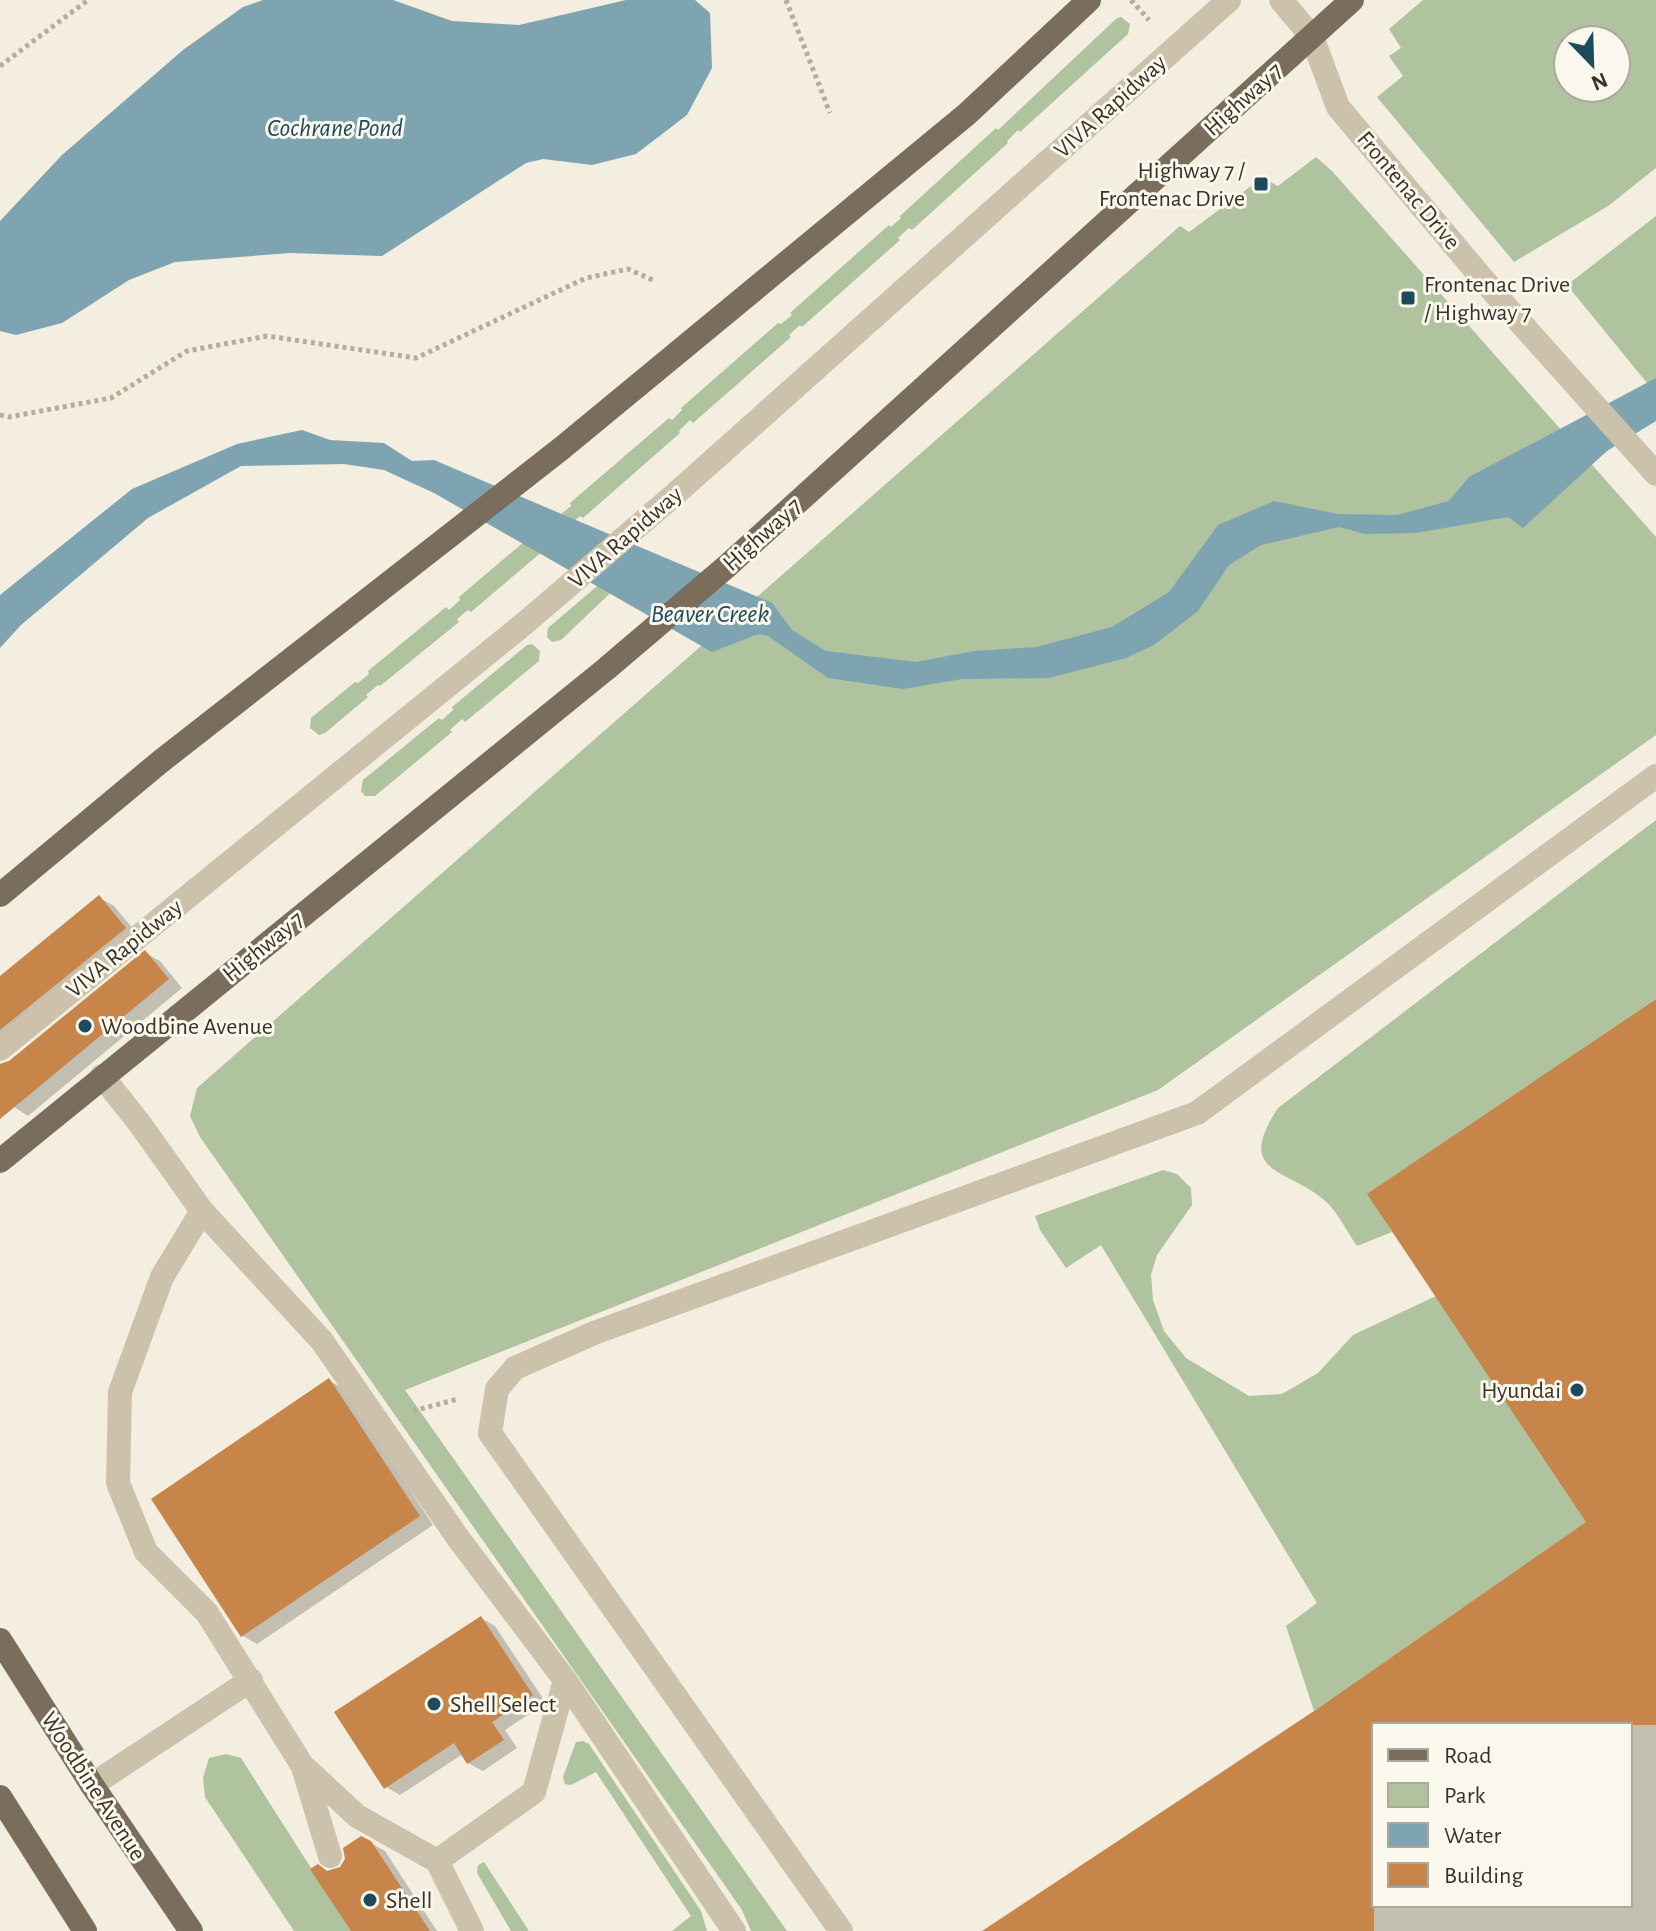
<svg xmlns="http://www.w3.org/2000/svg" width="1656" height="1931" font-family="'Alegreya Sans',sans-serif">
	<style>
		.green { fill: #aec39e; fill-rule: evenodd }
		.water { fill: #7ea3b1 }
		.shadow { fill: #0003; fill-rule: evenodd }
		.building { fill: #c78549 }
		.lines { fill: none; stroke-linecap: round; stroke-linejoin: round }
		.path { stroke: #b8ac95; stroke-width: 5; stroke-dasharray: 4 4; stroke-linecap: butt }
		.minor { stroke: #ccc1aa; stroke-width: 24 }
		.major { stroke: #7b6d5b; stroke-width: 24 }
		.poi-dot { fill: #1e4a5c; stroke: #faf7ec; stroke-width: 3 }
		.labels { text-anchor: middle; stroke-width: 6; stroke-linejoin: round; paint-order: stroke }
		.street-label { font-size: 24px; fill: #39322a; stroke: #faf7ec }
		.poi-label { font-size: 24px; fill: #39322a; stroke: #faf7ec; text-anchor: start }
		.water-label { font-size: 26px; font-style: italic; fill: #1e4a5c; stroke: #faf7ec }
	</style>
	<rect width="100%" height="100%" fill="#f3eedf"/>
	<path class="green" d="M 1423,0 L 1656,0 L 1656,168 L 1608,206 L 1514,262 L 1377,97 L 1403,76 L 1389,56 L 1401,48 L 1389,29 ZM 1568,40 L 1616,40 L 1616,88 L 1568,88 Z
		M 1121,17 L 1130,24 L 1128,34 L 1020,132 L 1018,130 L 1007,141 L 1008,143 L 912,230 L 909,228 L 898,238 L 900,240 L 802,327 L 800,325 L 789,335 L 791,337 L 693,423 L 690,420 L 679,431 L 680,433 L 583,518 L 580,516 L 569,526 L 570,528 L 471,612 L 468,610 L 457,619 L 459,622 L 380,686 L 378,685 L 366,695 L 368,697 L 325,733 L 319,735 L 310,728 L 311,718 L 355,682 L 358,683 L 369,674 L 368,671 L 446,607 L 449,610 L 460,600 L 459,597 L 558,513 L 560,515 L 571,506 L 570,503 L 669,418 L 672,420 L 682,410 L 681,408 L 778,323 L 781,324 L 792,315 L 790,313 L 889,225 L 891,227 L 901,218 L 900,216 L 996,128 L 998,130 L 1117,18 Z
		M 1316,157 L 1332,171 L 1656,537 L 1656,735 L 1158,1090 L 405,1390 L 787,1931 L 751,1931 L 742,1910 L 200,1137 L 190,1116 L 197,1088 L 1180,226 L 1189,232 L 1262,178 L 1278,186 Z
		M 1656,216 L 1656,394 L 1567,285 Z
		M 616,570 L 624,580 L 561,640 L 552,642 L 547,637 L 548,628 Z
		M 532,644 L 540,651 L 539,661 L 465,722 L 462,719 L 450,730 L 452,732 L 375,796 L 365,796 L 361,791 L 363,780 L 439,718 L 442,720 L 453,710 L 452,707 L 527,645 Z
		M 1656,820 L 1656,999 L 1368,1194 L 1392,1232 L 1357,1246 C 1347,1232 1337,1210 1323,1199 C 1284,1167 1235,1174 1278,1108 Z
		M 1163,1170 L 1177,1174 L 1191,1188 L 1192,1205 L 1157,1255 L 1151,1275 L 1153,1300 L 1164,1331 L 1186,1358 L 1249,1396 L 1282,1394 L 1318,1373 L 1353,1335 L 1436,1296 L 1608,1507 L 1314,1711 L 1286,1626 L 1317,1603 L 1101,1245 L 1066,1268 L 1040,1230 L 1035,1216 Z
		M 583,1741 L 589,1744 L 701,1911 L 707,1931 L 672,1931 L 691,1916 L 596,1772 L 571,1785 L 565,1784 L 563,1777 L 576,1742 Z
		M 226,1754 L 241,1758 L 351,1931 L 294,1931 L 205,1797 L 203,1778 L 209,1758 Z
		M 484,1862 L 529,1931 L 511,1931 L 477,1873 L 478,1865 Z"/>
	<path class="water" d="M 263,0 L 393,0 L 452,21 L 519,25 L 626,0 L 695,0 L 710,13 L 712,68 L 687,115 L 636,154 L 592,165 L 543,159 L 526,163 L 382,256 L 290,253 L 175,262 L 129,280 L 62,323 L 16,335 L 0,331 L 0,221 L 62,155 L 183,50 L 243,7 Z
		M 1656,378 L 1656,421 L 1607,451 L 1523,528 L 1508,517 L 1415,533 L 1365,534 L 1339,527 L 1261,545 L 1229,565 L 1198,611 L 1154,645 L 1126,658 L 1049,678 L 962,679 L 903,689 L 828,678 L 768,636 L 758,634 L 712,652 L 434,493 L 384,470 L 344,464 L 241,466 L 148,518 L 21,625 L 0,648 L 0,595 L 132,489 L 237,444 L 302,430 L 330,440 L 384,443 L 412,461 L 434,460 L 772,603 L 792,630 L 826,651 L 916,662 L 974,651 L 1036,647 L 1112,627 L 1169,592 L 1218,525 L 1274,501 L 1338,514 L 1397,515 L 1449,501 L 1469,477 Z"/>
	<path class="shadow" d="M 100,898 L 114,906 L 139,936 L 0,1056 L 0,978 Z
		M 145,953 L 160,961 L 182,988 L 28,1116 L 14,1107 L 0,1091 L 0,1063 L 1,1066 L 10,1062 Z
		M 1656,1002 L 1656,1931 L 986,1931 L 1315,1712 L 1589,1523 ZM 1374,1725 L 1630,1725 L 1630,1905 L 1374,1905 Z
		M 330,1381 L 344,1389 L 433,1525 L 257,1644 L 243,1636 L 154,1499 Z
		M 481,1618 L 495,1626 L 546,1703 L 505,1730 L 517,1748 L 483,1771 L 468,1763 L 463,1754 L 400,1795 L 386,1787 Z
		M 362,1838 L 385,1851 L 437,1931 L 353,1931 L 328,1872 L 342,1868 Z"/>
	<path class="building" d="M 99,895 L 126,928 L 0,1030 L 0,976 Z
		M 145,950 L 169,979 L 0,1119 L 0,1064 L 9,1061 Z
		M 1656,999 L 1656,1725 L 1374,1725 L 1374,1931 L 982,1931 L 1314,1711 L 1586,1522 L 1367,1194 Z
		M 329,1378 L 420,1516 L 241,1637 L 151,1499 Z
		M 481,1616 L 533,1695 L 492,1722 L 504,1740 L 467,1764 L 454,1743 L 384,1789 L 334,1712 Z
		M 361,1836 L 371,1841 L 430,1931 L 351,1931 L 310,1869 L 318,1864 L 327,1871 L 340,1867 L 345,1859 L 343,1848 Z"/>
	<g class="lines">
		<path class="path" d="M 786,0 L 830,113
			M 1131,0 L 1149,20
			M 0,66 L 88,0
			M 0,415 L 9,417 L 111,398 L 187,351 L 267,336 L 416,358 L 586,278 L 628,269 L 655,281
			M 413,1411 L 458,1399"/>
		<path class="minor" d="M 1281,0 L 1312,37 L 1338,107 L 1508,309 L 1656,474
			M 0,1049 L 525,623 L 673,496 L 1229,0
			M 102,1076 L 140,1124 L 202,1211 L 322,1341 L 458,1538 L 565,1680 L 734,1931
			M 202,1211 L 162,1277 L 120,1392 L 118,1483 L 146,1552 L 207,1613 L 302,1765 L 357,1816 L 437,1861 L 472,1931
			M 303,1767 L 330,1856
			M 92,1785 L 251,1680
			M 437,1861 L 534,1792 L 565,1680
			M 841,1931 L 490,1433 L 497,1389 L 515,1368 L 594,1333 L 1197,1113 L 1656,776"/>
		<path class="major" d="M 0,895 L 160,762 L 562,448 L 967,114 L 1089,0
			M 0,1161 L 606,669 L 726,567 L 1352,0
			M 0,1640 L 92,1785 L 191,1931
			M 0,1797 L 85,1931"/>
	</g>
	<g class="poi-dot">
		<rect x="1253" y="176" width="16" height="16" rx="4"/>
		<rect x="1400" y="290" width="16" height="16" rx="4"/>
		<circle cx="85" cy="1026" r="8"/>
		<circle cx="1577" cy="1390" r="8"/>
		<circle cx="434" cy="1704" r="8"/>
		<circle cx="370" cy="1900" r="8"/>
	</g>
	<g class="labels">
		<g class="street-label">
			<text transform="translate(1243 99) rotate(-42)" y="8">Highway 7</text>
			<text transform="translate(1110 106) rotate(-42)" y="8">VIVA Rapidway</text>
			<text transform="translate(1409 190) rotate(50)" y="8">Frontenac Drive</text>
			<text transform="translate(762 534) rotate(-42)" y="8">Highway 7</text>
			<text transform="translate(625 537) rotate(-41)" y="8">VIVA Rapidway</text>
			<text transform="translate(263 946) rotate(-39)" y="8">Highway 7</text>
			<text transform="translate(124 948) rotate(-39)" y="8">VIVA Rapidway</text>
			<text transform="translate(94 1786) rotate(57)" y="8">Woodbine Avenue</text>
		</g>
		<g class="poi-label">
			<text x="1245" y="178" text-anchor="end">Highway 7 /<tspan x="1245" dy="28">Frontenac Drive</tspan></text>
			<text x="1424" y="292">Frontenac Drive<tspan x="1424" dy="28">/ Highway 7</tspan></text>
			<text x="101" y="1034">Woodbine Avenue</text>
			<text x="1561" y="1398" text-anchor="end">Hyundai</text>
			<text x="450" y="1712">Shell Select</text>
			<text x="386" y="1908">Shell</text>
		</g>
		<g class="water-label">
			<text x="335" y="136">Cochrane Pond</text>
			<text x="710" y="622">Beaver Creek</text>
		</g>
	</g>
	<rect x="1372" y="1723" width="260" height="184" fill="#faf7ec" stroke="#ada89e" stroke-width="2"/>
	<rect x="1388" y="1749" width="40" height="12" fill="#7b6d5b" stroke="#ada89e" stroke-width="2"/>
	<text x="1444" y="1763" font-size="24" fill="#39322a">Road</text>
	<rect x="1388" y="1783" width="40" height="24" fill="#aec39e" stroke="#ada89e" stroke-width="2"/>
	<text x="1444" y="1803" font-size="24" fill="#39322a">Park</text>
	<rect x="1388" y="1823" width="40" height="24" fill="#7ea3b1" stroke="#ada89e" stroke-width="2"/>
	<text x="1444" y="1843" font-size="24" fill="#39322a">Water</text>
	<rect x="1388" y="1863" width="40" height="24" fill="#c78549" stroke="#ada89e" stroke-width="2"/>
	<text x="1444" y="1883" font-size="24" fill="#39322a">Building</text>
	<g transform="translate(1592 64) rotate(157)"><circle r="38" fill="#faf7ec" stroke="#ada89e" stroke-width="2"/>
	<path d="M0-6L14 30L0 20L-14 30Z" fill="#1e4a5c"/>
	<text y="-12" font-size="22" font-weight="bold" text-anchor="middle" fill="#39322a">N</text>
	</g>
</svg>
